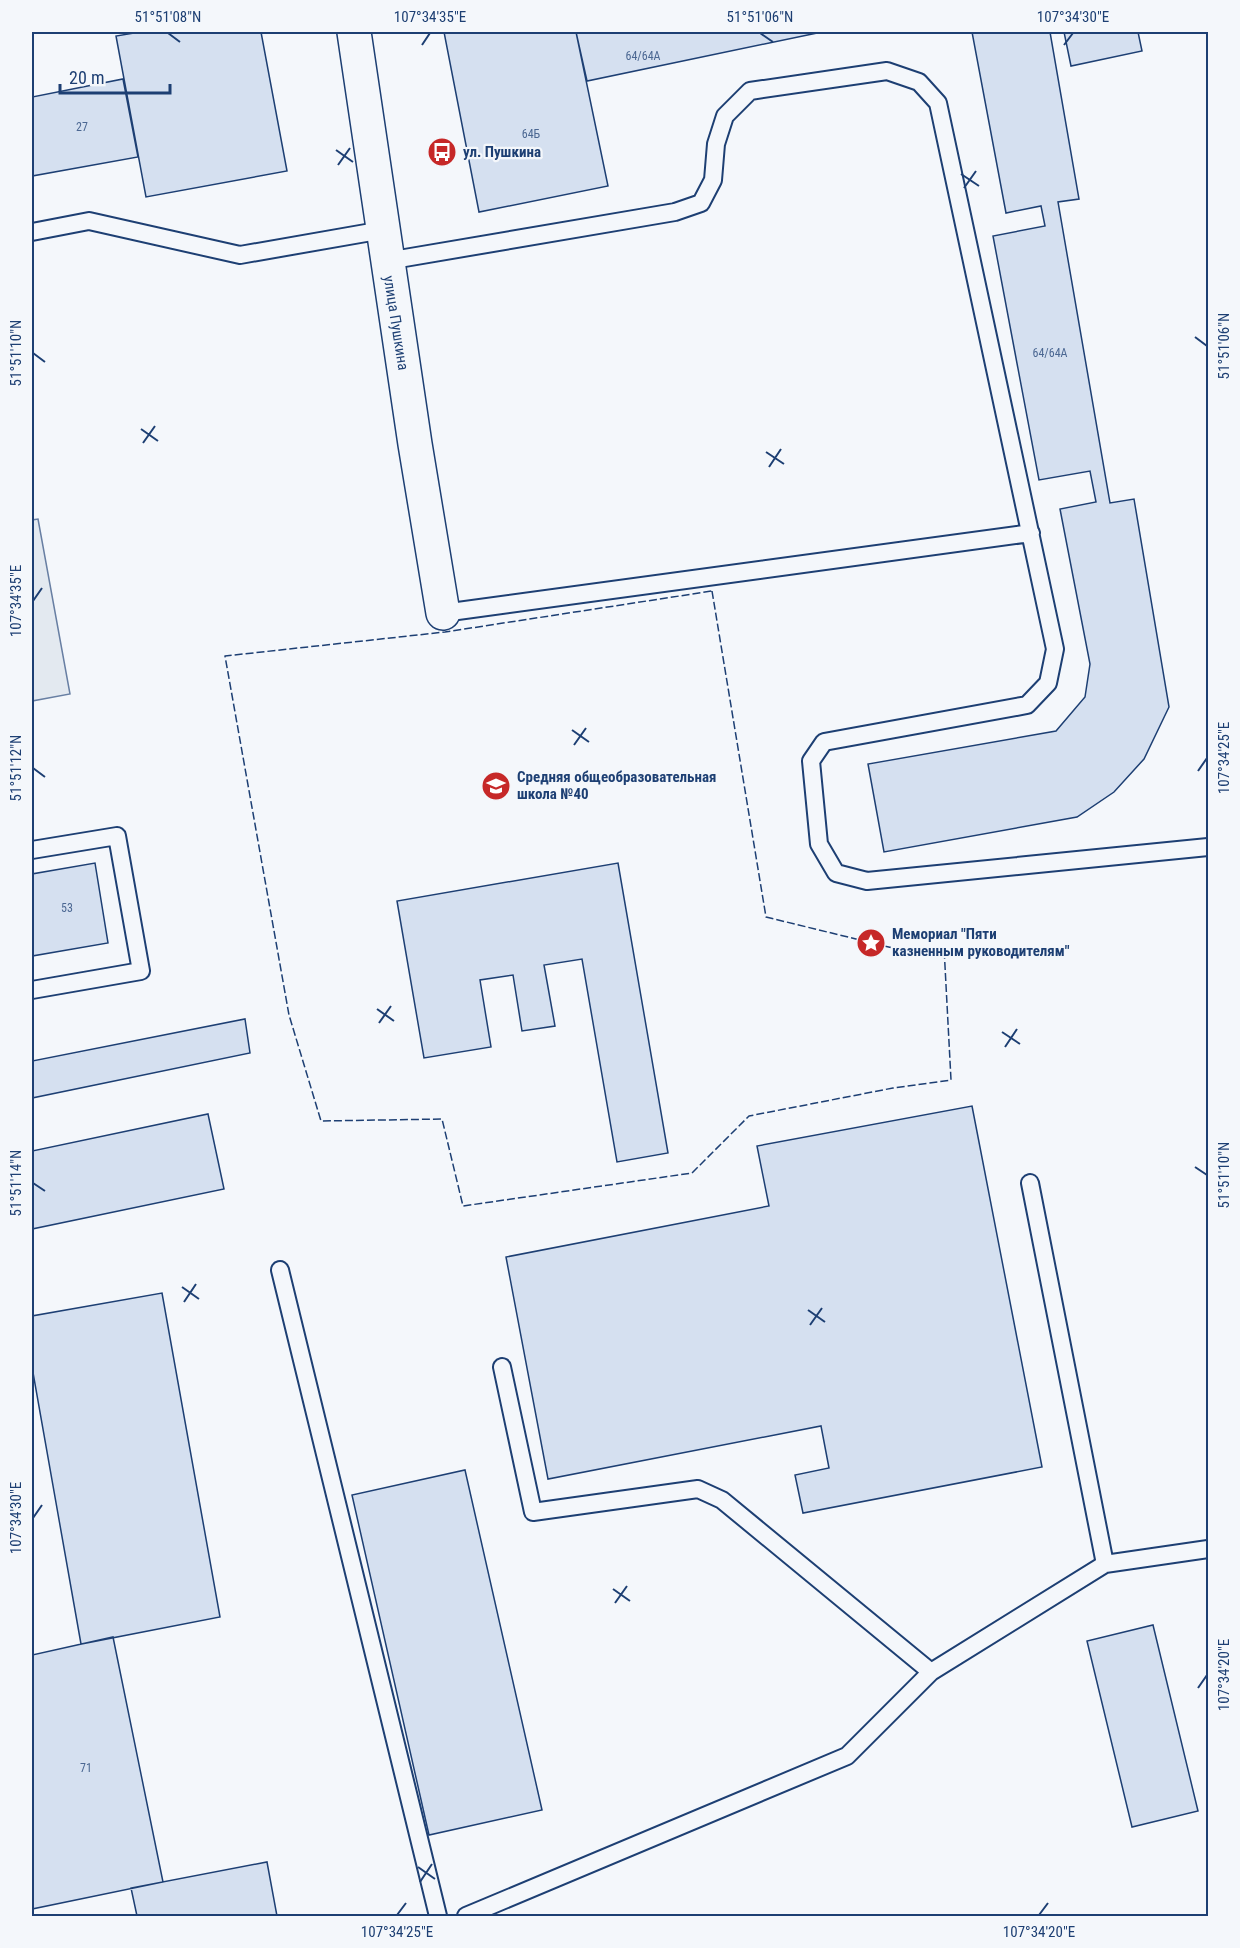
<svg xmlns="http://www.w3.org/2000/svg" width="1240" height="1948" font-family="'Roboto Condensed',sans-serif">
	<style>
		.green { fill: #e3e9f0; stroke: #687fa3; stroke-width: 1.5 }
		.building { fill: #d5e0f0; stroke: #1d3f73; stroke-width: 1.5 }
		.lines { fill: none; stroke-linecap: round; stroke-linejoin: round }
		.service-casing { stroke: #1d3f73; stroke-width: 20 }
		.minor-casing { stroke: #1d3f73; stroke-width: 36 }
		.service { stroke: #f4f7fb; stroke-width: 16 }
		.minor { stroke: #f4f7fb; stroke-width: 33 }
		.fence { stroke: #1d3f73; stroke-width: 1.5; stroke-dasharray: 8 3; stroke-linecap: butt }
		.ticks { fill: none; stroke: #1d3f73; stroke-width: 2 }
		.labels { text-anchor: middle; stroke-width: 4.5; stroke-linejoin: round; paint-order: stroke }
		.number-label { font-size: 12px; fill: #4b6792 }
		.poi-label { font-size: 15px; font-weight: bold; fill: #1d3f73; stroke: #f4f7fb; text-anchor: start }
		.street-label { font-size: 15px; fill: #1d3f73; stroke: #f4f7fb }
		.neatline { fill: none; stroke: #1d3f73; stroke-width: 2 }
		.ticks-label { font-size: 15px; text-anchor: middle; fill: #1d3f73 }
	</style>
	<rect width="100%" height="100%" fill="#f4f7fb"/>
	<path class="green" d="M 38,519 L 70,694 L 32,701 L 32,520 Z"/>
	<path class="building" d="M 140,32 L 261,32 L 287,171 L 146,197 L 116,36 Z
		M 444,32 L 576,32 L 608,186 L 479,212 Z
		M 576,32 L 822,32 L 587,81 Z
		M 972,32 L 1050,32 L 1079,199 L 1058,202 L 1110,503 L 1134,499 L 1169,707 L 1144,759 L 1114,792 L 1077,817 L 884,852 L 868,764 L 1056,731 L 1085,697 L 1090,664 L 1060,509 L 1096,502 L 1090,471 L 1039,480 L 993,236 L 1045,226 L 1041,206 L 1006,213 Z
		M 1064,32 L 1138,32 L 1142,51 L 1071,66 Z
		M 123,79 L 138,157 L 32,176 L 32,97 Z
		M 95,863 L 108,943 L 32,956 L 32,874 Z
		M 618,863 L 668,1153 L 617,1162 L 582,959 L 544,965 L 555,1026 L 522,1031 L 513,975 L 480,980 L 491,1047 L 424,1058 L 397,901 Z
		M 245,1019 L 250,1053 L 32,1098 L 32,1061 Z
		M 972,1106 L 1042,1467 L 803,1513 L 795,1475 L 829,1468 L 821,1426 L 548,1479 L 506,1257 L 769,1206 L 757,1146 Z
		M 208,1114 L 224,1189 L 32,1229 L 32,1151 Z
		M 162,1293 L 220,1617 L 81,1644 L 32,1367 L 32,1316 Z
		M 465,1470 L 542,1810 L 429,1835 L 352,1495 Z
		M 1153,1625 L 1198,1811 L 1132,1827 L 1087,1641 Z
		M 113,1637 L 163,1882 L 32,1909 L 32,1655 Z
		M 267,1862 L 277,1916 L 137,1916 L 131,1888 Z"/>
	<g class="lines">
		<g class="service-casing">
			<path id="service" d="M 32,232 L 89,221 L 240,255 L 383,230
				M 387,261 L 675,212 L 701,203 L 713,180 L 716,144 L 725,116 L 750,91 L 887,71 L 919,82 L 938,103 L 1055,649 L 1048,683 L 1027,705 L 824,742 L 811,761 L 819,844 L 836,873 L 867,881 L 1208,847
				M 443,613 L 1031,533
				M 32,850 L 117,836 L 141,971 L 32,990
				M 1030,1183 L 1105,1564
				M 280,1270 L 438,1916
				M 502,1367 L 533,1512 L 698,1489 L 722,1500 L 931,1672
				M 466,1916 L 847,1756 L 931,1672 L 1105,1564 L 1208,1549"/>
		</g>
		<g class="minor-casing">
			<path id="minor" d="M 354,32 L 415,444 L 443,613"/>
		</g>
		<use href="#service" class="service"/>
		<use href="#minor" class="minor"/>
		<path class="fence" d="M 712,591 L 766,917 L 909,952 L 944,947 L 951,1080 L 893,1088 L 749,1116 L 692,1173 L 463,1206 L 442,1119 L 321,1121 L 289,1015 L 225,656 L 445,632 Z"/>
	</g>
	<path class="ticks" d="M 168,33 L 180,42M 760,33 L 773,42M 422,45 L 430,33M 1064,45 L 1073,33M 336,150 L 353,162M 338,165 L 350,148M 961,174 L 979,186M 964,188 L 976,171M 1195,337 L 1207,346M 33,353 L 45,362M 141,429 L 158,441M 143,443 L 155,426M 766,452 L 784,464M 769,467 L 781,449M 33,601 L 42,588M 572,730 L 589,742M 574,745 L 586,728M 33,768 L 45,777M 1198,771 L 1207,758M 377,1009 L 394,1021M 379,1023 L 391,1006M 1002,1032 L 1020,1044M 1005,1047 L 1017,1029M 1195,1167 L 1207,1175M 33,1183 L 45,1191M 182,1287 L 199,1299M 184,1302 L 196,1284M 808,1310 L 825,1322M 810,1325 L 822,1308M 33,1518 L 42,1505M 613,1589 L 630,1601M 615,1603 L 627,1586M 1198,1688 L 1207,1675M 418,1867 L 435,1879M 420,1882 L 432,1864M 397,1915 L 406,1903M 1039,1915 L 1048,1903"/>
	<defs>
		<g id="bus-disc" transform="scale(1.5)"><circle r="9.5" fill="#c62828" stroke="#f4f7fb"/><path d="M-5-6H5V4H4V6H2V4H-2V6H-4V4H-5ZM-3.5-4V0h7V-4ZM-3.5 1.2v1.5H-2V1.2ZM2 1.2v1.5H3.5V1.2Z" fill="#fff"/></g>
		<g id="school-disc" transform="scale(1.5)"><circle r="9.5" fill="#c62828" stroke="#f4f7fb"/><path d="M0-5L7-2L0 1L-7-2ZM-4 1L0 2.5L4 1V4Q0 6-4 4Z" fill="#fff"/></g>
		<g id="sight-disc" transform="scale(1.5)"><circle r="9.5" fill="#c62828" stroke="#f4f7fb"/><path d="M0-6L1.8-2.2L6-1.7L2.9 1.2L3.7 5.4L0 3.3L-3.7 5.4L-2.9 1.2L-6-1.7L-1.8-2.2Z" fill="#fff"/></g>
	</defs>
	<g fill-rule="evenodd">
		<use href="#bus-disc" x="442" y="152"/>
		<use href="#school-disc" x="496" y="786"/>
		<use href="#sight-disc" x="871" y="943"/>
	</g>
	<g class="labels">
		<g class="number-label">
			<text x="643" y="60">64/64А</text>
			<text x="82" y="131">27</text>
			<text x="531" y="138">64Б</text>
			<text x="1050" y="357">64/64А</text>
			<text x="67" y="912">53</text>
			<text x="86" y="1772">71</text>
		</g>
		<g class="poi-label">
			<text x="463" y="157">ул. Пушкина</text>
			<text x="517" y="782">Средняя общеобразовательная<tspan x="517" dy="17">школа №40</tspan></text>
			<text x="892" y="939">Мемориал "Пяти<tspan x="892" dy="17">казненным руководителям"</tspan></text>
		</g>
		<g class="street-label">
			<text transform="translate(396 323) rotate(81)" y="5">улица Пушкина</text>
		</g>
	</g>
	<rect width="1240" height="1948" fill="none" stroke="#f4f7fb" stroke-width="66"/>
	<path d="M60 84v9h110v-9" fill="none" stroke="#1d3f73" stroke-width="3"/>
	<text x="69" y="84" font-size="18" fill="#1d3f73" stroke="#f4f7fb" stroke-width="4.5" paint-order="stroke">20 m</text>
	<rect x="33" y="33" width="1174" height="1882" class="neatline"/>
	<g class="ticks-label">
		<text x="168" y="22">51°51'08"N</text>
		<text x="430" y="22">107°34'35"E</text>
		<text x="760" y="22">51°51'06"N</text>
		<text x="1073" y="22">107°34'30"E</text>
		<text transform="translate(1224 346) rotate(-90)" y="5">51°51'06"N</text>
		<text transform="translate(16 353) rotate(-90)" y="5">51°51'10"N</text>
		<text transform="translate(16 601) rotate(-90)" y="5">107°34'35"E</text>
		<text transform="translate(1224 758) rotate(-90)" y="5">107°34'25"E</text>
		<text transform="translate(16 768) rotate(-90)" y="5">51°51'12"N</text>
		<text transform="translate(1224 1175) rotate(-90)" y="5">51°51'10"N</text>
		<text transform="translate(16 1183) rotate(-90)" y="5">51°51'14"N</text>
		<text transform="translate(16 1518) rotate(-90)" y="5">107°34'30"E</text>
		<text transform="translate(1224 1675) rotate(-90)" y="5">107°34'20"E</text>
		<text x="397" y="1937">107°34'25"E</text>
		<text x="1039" y="1937">107°34'20"E</text>
	</g>
</svg>
